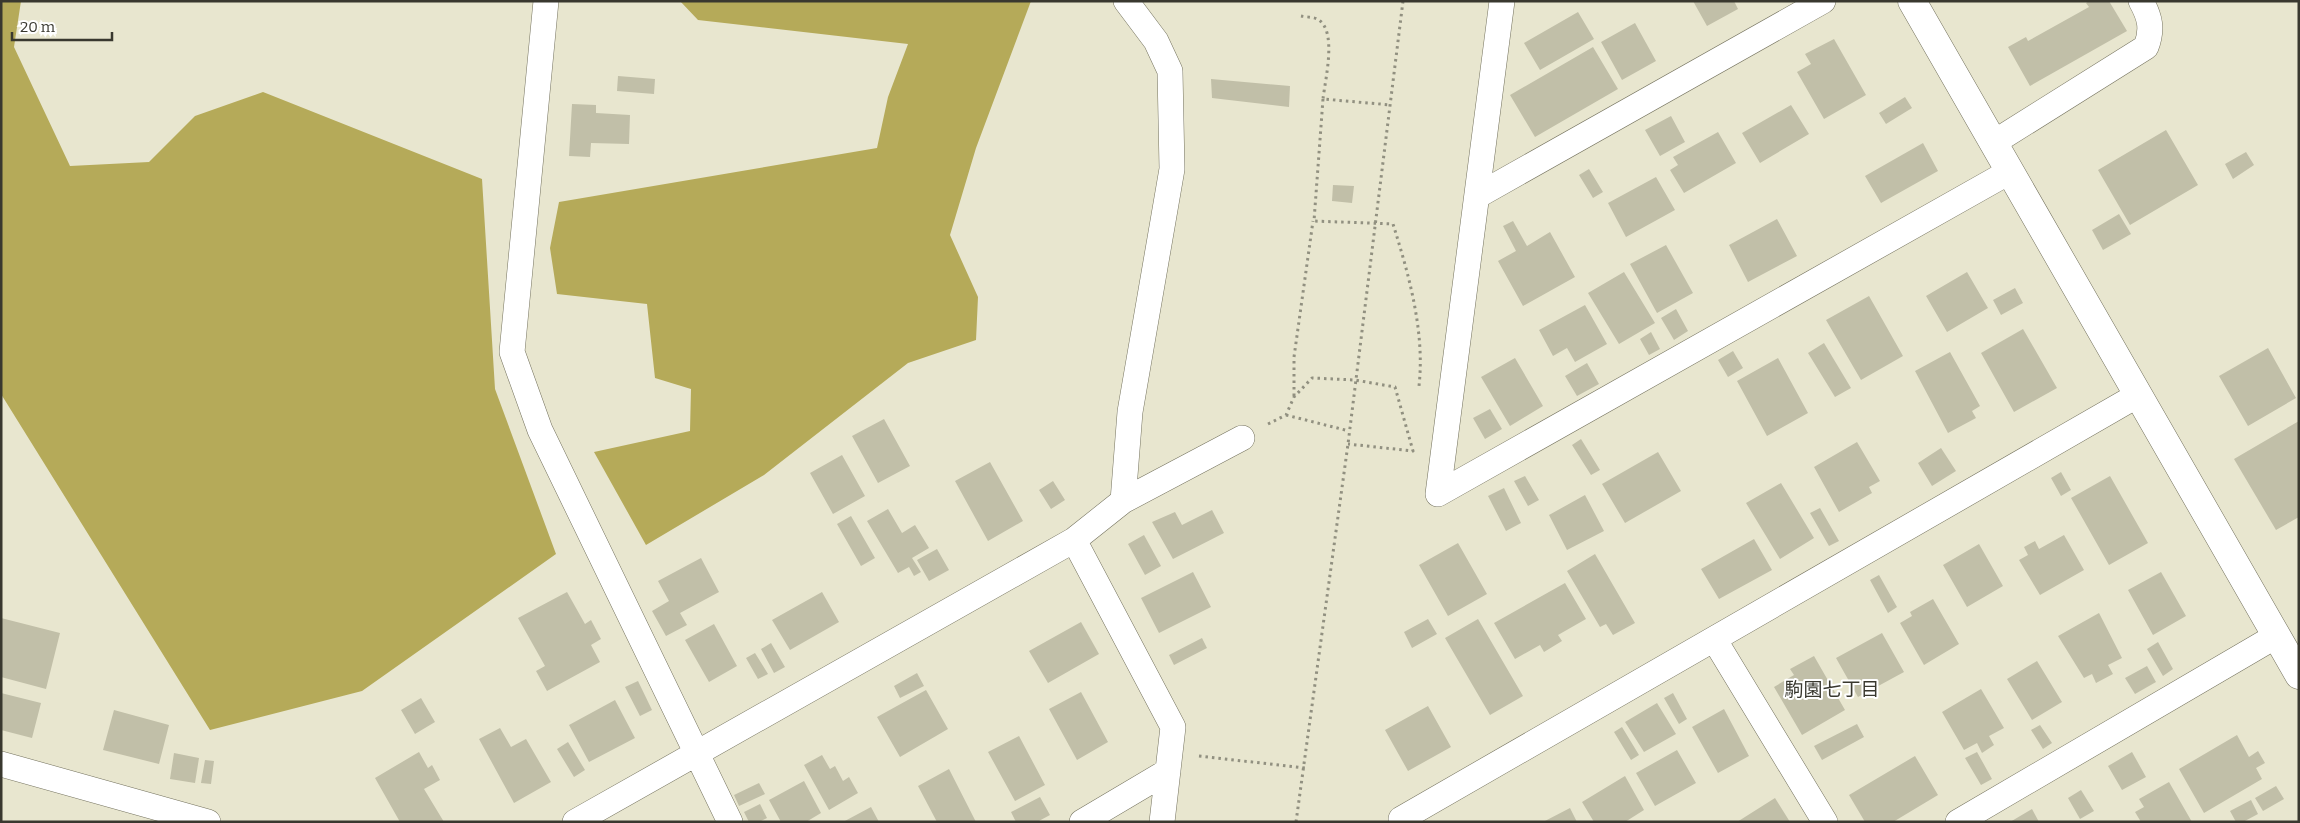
<svg xmlns="http://www.w3.org/2000/svg" width="2300" height="823" font-family="Bitter,'Noto Sans JP',serif">
	<style>
		.forest { fill: #b5aa59 }
		.building { fill: #c1bfa8 }
		.lines { fill: none; stroke-linecap: round; stroke-linejoin: round }
		.minor-casing { stroke: #74725e; stroke-width: 26 }
		.tertiary-casing { stroke: #74725e; stroke-width: 29 }
		.path { stroke: #919080; stroke-width: 3; stroke-dasharray: 2.5 4; stroke-linecap: butt }
		.minor { stroke: #fff; stroke-width: 25 }
		.tertiary { stroke: #fff; stroke-width: 28 }
		.labels { text-anchor: middle; stroke-width: 4; stroke-linejoin: round; paint-order: stroke }
		.neighbourhood-label { font-size: 19px; fill: #39382f; stroke: #fff }
	</style>
	<rect width="100%" height="100%" fill="#e8e6cf"/>
	<path class="forest" d="M 1,1 L 21,1 L 14,47 L 70,166 L 149,162 L 195,116 L 263,92 L 482,179 L 495,389 L 556,554 L 362,691 L 210,730 L 1,394 Z
		M 680,1 L 1031,1 L 976,148 L 950,235 L 978,297 L 976,340 L 908,363 L 764,475 L 646,545 L 594,452 L 690,431 L 691,389 L 655,378 L 647,304 L 557,294 L 550,248 L 559,202 L 877,148 L 888,97 L 908,44 L 698,20 Z"/>
	<path class="building" d="M 1693,1 L 1734,1 L 1738,9 L 1707,26 Z
		M 2089,1 L 2109,1 L 2127,31 L 2030,86 L 2008,47 L 2026,37 L 2028,41 L 2089,7 L 2086,3 Z
		M 1578,12 L 1594,39 L 1540,70 L 1524,43 Z
		M 1635,23 L 1656,61 L 1622,80 L 1601,42 Z
		M 1834,39 L 1866,95 L 1824,119 L 1797,72 L 1811,64 L 1805,54 Z
		M 1593,47 L 1618,89 L 1535,137 L 1510,95 Z
		M 618,76 L 655,79 L 654,94 L 617,91 Z
		M 1211,79 L 1290,86 L 1289,107 L 1212,98 Z
		M 1905,97 L 1912,108 L 1886,124 L 1879,113 Z
		M 572,104 L 596,105 L 596,113 L 630,115 L 629,144 L 591,143 L 590,157 L 569,156 Z
		M 1791,105 L 1809,134 L 1760,163 L 1742,133 Z
		M 1671,116 L 1685,142 L 1660,156 L 1645,130 Z
		M 2166,130 L 2198,185 L 2130,225 L 2098,170 Z
		M 1718,132 L 1736,163 L 1684,193 L 1670,170 L 1678,165 L 1673,157 Z
		M 1923,143 L 1938,171 L 1881,203 L 1865,176 Z
		M 2246,152 L 2254,165 L 2233,179 L 2225,164 Z
		M 1589,169 L 1603,192 L 1593,198 L 1579,175 Z
		M 1656,177 L 1675,210 L 1626,237 L 1608,203 Z
		M 1333,185 L 1354,186 L 1352,203 L 1332,201 Z
		M 2119,214 L 2131,234 L 2103,250 L 2092,230 Z
		M 1777,219 L 1797,256 L 1748,282 L 1729,245 Z
		M 1513,221 L 1527,246 L 1550,232 L 1575,277 L 1523,306 L 1498,261 L 1516,251 L 1503,226 Z
		M 1666,245 L 1693,293 L 1657,313 L 1630,264 Z
		M 1624,272 L 1655,323 L 1619,344 L 1588,293 Z
		M 1967,272 L 1988,308 L 1947,332 L 1926,296 Z
		M 2015,288 L 2023,303 L 2001,315 L 1993,300 Z
		M 1869,296 L 1903,356 L 1861,380 L 1826,320 Z
		M 1585,305 L 1607,344 L 1575,362 L 1567,348 L 1553,356 L 1539,330 Z
		M 1676,309 L 1688,331 L 1674,340 L 1661,318 Z
		M 2023,329 L 2057,388 L 2014,412 L 1981,353 Z
		M 1651,332 L 1660,349 L 1649,355 L 1640,339 Z
		M 1824,343 L 1851,388 L 1835,397 L 1808,353 Z
		M 2268,348 L 2296,398 L 2248,426 L 2219,376 Z
		M 1733,351 L 1743,368 L 1728,377 L 1718,360 Z
		M 1950,352 L 1980,406 L 1972,411 L 1976,418 L 1948,433 L 1915,371 Z
		M 1515,358 L 1543,406 L 1510,426 L 1481,377 Z
		M 1778,358 L 1808,413 L 1767,436 L 1737,381 Z
		M 1587,363 L 1599,384 L 1577,396 L 1565,376 Z
		M 1490,409 L 1502,429 L 1485,439 L 1473,418 Z
		M 884,419 L 910,466 L 878,483 L 852,436 Z
		M 2299,421 L 2299,517 L 2276,530 L 2234,459 Z
		M 1581,439 L 1600,470 L 1591,475 L 1572,445 Z
		M 1857,442 L 1880,481 L 1869,487 L 1872,493 L 1839,512 L 1814,467 Z
		M 1941,448 L 1956,471 L 1932,486 L 1918,463 Z
		M 1658,452 L 1681,491 L 1625,523 L 1602,484 Z
		M 842,455 L 865,496 L 833,514 L 810,473 Z
		M 990,462 L 1023,521 L 988,541 L 955,481 Z
		M 2061,472 L 2071,490 L 2061,496 L 2051,478 Z
		M 1525,476 L 1539,500 L 1528,506 L 1514,481 Z
		M 2110,476 L 2148,543 L 2109,565 L 2071,498 Z
		M 1053,481 L 1065,500 L 1051,509 L 1039,490 Z
		M 1781,483 L 1814,538 L 1780,559 L 1746,503 Z
		M 1504,488 L 1521,523 L 1506,531 L 1488,496 Z
		M 1585,495 L 1604,531 L 1567,550 L 1549,515 Z
		M 1820,508 L 1839,541 L 1829,546 L 1810,513 Z
		M 888,509 L 902,533 L 915,525 L 929,548 L 912,558 L 921,572 L 914,576 L 909,567 L 898,573 L 867,521 Z
		M 1212,510 L 1224,533 L 1173,559 L 1152,522 L 1175,512 L 1182,525 Z
		M 851,516 L 875,558 L 861,566 L 837,524 Z
		M 1144,535 L 1161,566 L 1145,575 L 1128,544 Z
		M 2064,535 L 2084,570 L 2040,595 L 2019,560 L 2028,555 L 2024,547 L 2035,541 L 2039,549 Z
		M 1754,539 L 1772,570 L 1719,599 L 1701,569 Z
		M 1458,543 L 1487,594 L 1448,616 L 1419,565 Z
		M 1979,544 L 2003,586 L 1967,607 L 1943,565 Z
		M 937,549 L 949,570 L 929,581 L 917,560 Z
		M 1595,554 L 1635,623 L 1613,635 L 1606,624 L 1600,627 L 1567,571 Z
		M 701,558 L 719,592 L 680,613 L 687,625 L 666,636 L 652,611 L 669,601 L 658,581 Z
		M 1193,572 L 1211,607 L 1159,633 L 1141,598 Z
		M 2161,572 L 2186,616 L 2153,635 L 2128,590 Z
		M 1879,575 L 1897,607 L 1888,613 L 1870,580 Z
		M 1565,583 L 1586,619 L 1558,635 L 1562,641 L 1544,652 L 1540,645 L 1515,659 L 1494,623 Z
		M 567,592 L 585,624 L 591,620 L 601,639 L 591,645 L 600,662 L 547,691 L 536,671 L 545,666 L 518,618 Z
		M 822,592 L 839,622 L 790,650 L 772,620 Z
		M 1933,599 L 1959,644 L 1924,665 L 1900,623 L 1912,616 L 1910,612 Z
		M 2099,613 L 2122,658 L 2108,665 L 2113,674 L 2096,683 L 2092,674 L 2084,678 L 2058,636 Z
		M 1,618 L 60,633 L 46,689 L 1,677 Z
		M 1428,619 L 1437,634 L 1412,648 L 1404,632 Z
		M 1478,619 L 1523,696 L 1490,715 L 1445,638 Z
		M 1081,622 L 1099,654 L 1048,683 L 1029,651 Z
		M 714,624 L 737,666 L 709,682 L 685,640 Z
		M 1882,633 L 1904,672 L 1858,697 L 1836,658 Z
		M 1202,638 L 1207,648 L 1174,665 L 1169,655 Z
		M 2158,642 L 2173,669 L 2163,676 L 2147,649 Z
		M 771,643 L 785,667 L 774,673 L 761,649 Z
		M 755,653 L 768,674 L 758,679 L 746,658 Z
		M 1814,656 L 1845,710 L 1802,735 L 1774,687 L 1794,675 L 1790,669 Z
		M 2037,661 L 2062,702 L 2032,720 L 2007,679 Z
		M 2147,666 L 2156,682 L 2135,694 L 2125,678 Z
		M 917,673 L 924,686 L 900,698 L 894,686 Z
		M 638,681 L 652,710 L 640,716 L 625,687 Z
		M 1981,689 L 2004,728 L 1989,736 L 1994,745 L 1982,753 L 1977,743 L 1964,750 L 1942,712 Z
		M 926,690 L 948,729 L 900,757 L 877,717 Z
		M 1081,692 L 1108,742 L 1077,760 L 1049,709 Z
		M 1,693 L 41,703 L 32,738 L 1,730 Z
		M 1673,693 L 1687,719 L 1679,724 L 1664,698 Z
		M 421,698 L 435,722 L 415,734 L 401,710 Z
		M 615,700 L 635,738 L 589,762 L 569,725 Z
		M 1657,703 L 1676,734 L 1644,752 L 1625,722 Z
		M 1428,706 L 1451,747 L 1408,771 L 1385,730 Z
		M 1724,709 L 1749,756 L 1718,773 L 1692,727 Z
		M 114,710 L 169,725 L 159,764 L 103,750 Z
		M 1857,724 L 1864,737 L 1822,760 L 1814,746 Z
		M 2040,725 L 2052,743 L 2043,749 L 2031,730 Z
		M 1622,727 L 1639,755 L 1631,760 L 1614,732 Z
		M 500,728 L 511,747 L 526,739 L 551,782 L 514,803 L 479,739 Z
		M 2237,735 L 2249,757 L 2258,751 L 2265,763 L 2256,768 L 2262,779 L 2204,813 L 2179,769 Z
		M 1019,736 L 1045,785 L 1015,801 L 988,752 Z
		M 568,742 L 585,770 L 574,777 L 557,749 Z
		M 1677,750 L 1696,783 L 1655,806 L 1636,773 Z
		M 419,752 L 428,768 L 432,765 L 440,780 L 424,789 L 444,822 L 400,822 L 375,778 Z
		M 1977,752 L 1992,779 L 1981,785 L 1965,758 Z
		M 2132,752 L 2146,777 L 2122,790 L 2108,766 Z
		M 174,753 L 199,758 L 195,783 L 170,779 Z
		M 822,755 L 830,769 L 835,766 L 843,781 L 849,777 L 858,793 L 829,810 L 804,765 Z
		M 1915,756 L 1938,795 L 1893,822 L 1865,822 L 1849,795 Z
		M 205,760 L 214,761 L 211,784 L 201,783 Z
		M 949,769 L 976,822 L 937,822 L 918,786 Z
		M 1625,776 L 1644,810 L 1625,822 L 1594,822 L 1582,802 Z
		M 804,781 L 821,813 L 806,822 L 781,822 L 769,800 Z
		M 2169,782 L 2192,822 L 2141,822 L 2135,812 L 2144,807 L 2139,799 Z
		M 759,783 L 765,794 L 739,806 L 734,795 Z
		M 2276,786 L 2284,799 L 2263,811 L 2255,798 Z
		M 2081,790 L 2094,811 L 2080,819 L 2068,798 Z
		M 1040,797 L 1050,815 L 1037,822 L 1016,822 L 1011,812 Z
		M 1775,798 L 1790,822 L 1737,822 Z
		M 2251,800 L 2258,814 L 2243,822 L 2236,822 L 2230,811 Z
		M 760,804 L 767,818 L 759,822 L 749,822 L 744,812 Z
		M 871,807 L 879,822 L 843,822 Z
		M 1570,808 L 1577,822 L 1543,822 Z
		M 2032,809 L 2039,822 L 2010,822 Z"/>
	<g class="lines">
		<g class="minor-casing">
			<path id="minor" d="M 546,1 L 512,352 L 540,430 L 730,822
				M 1993,143 L 2146,47 C 2153,29 2150,17 2141,1
				M 1477,196 L 1823,1
				M 1438,494 L 2009,172
				M 1438,494 L 1502,1
				M 1123,501 L 1130,412 L 1172,169 L 1170,71 L 1156,41 L 1126,1
				M 1074,540 L 1173,727 L 1162,822
				M 1714,639 L 1825,822
				M 1,764 L 208,822
				M 575,822 L 1074,540 L 1123,501 L 1242,438
				M 1082,822 L 1168,771
				M 1403,822 L 1401,819 L 2138,395
				M 1958,822 L 2276,636"/>
		</g>
		<g class="tertiary-casing">
			<path id="tertiary" d="M 1912,1 L 2299,675"/>
		</g>
		<path class="path" d="M 1301,16 C 1306,17 1313,17 1317,19 C 1338,29 1325,80 1323,99 L 1391,105
			M 1323,99 L 1314,221 L 1393,224 C 1409,275 1425,332 1419,386
			M 1294,396 L 1294,357 L 1313,221
			M 1286,415 L 1349,431
			M 1268,424 L 1286,415 L 1294,397 L 1312,378 L 1355,380 L 1395,387 L 1413,451 L 1348,444
			M 1199,756 L 1305,768
			M 1296,822 L 1348,444 L 1403,1"/>
		<use href="#minor" class="minor"/>
		<use href="#tertiary" class="tertiary"/>
	</g>
	<g class="labels">
		<g class="neighbourhood-label">
			<text x="1832" y="696">駒園七丁目</text>
		</g>
	</g>
	<rect width="2300" height="823" fill="none" stroke="#39382f" stroke-width="5"/>
	<path d="M12 32v8h100v-8" fill="none" stroke="#39382f" stroke-width="2.5"/>
	<text x="20" y="32" font-size="15" fill="#39382f" stroke="#ffffff" stroke-width="4" paint-order="stroke">20 m</text>
</svg>
